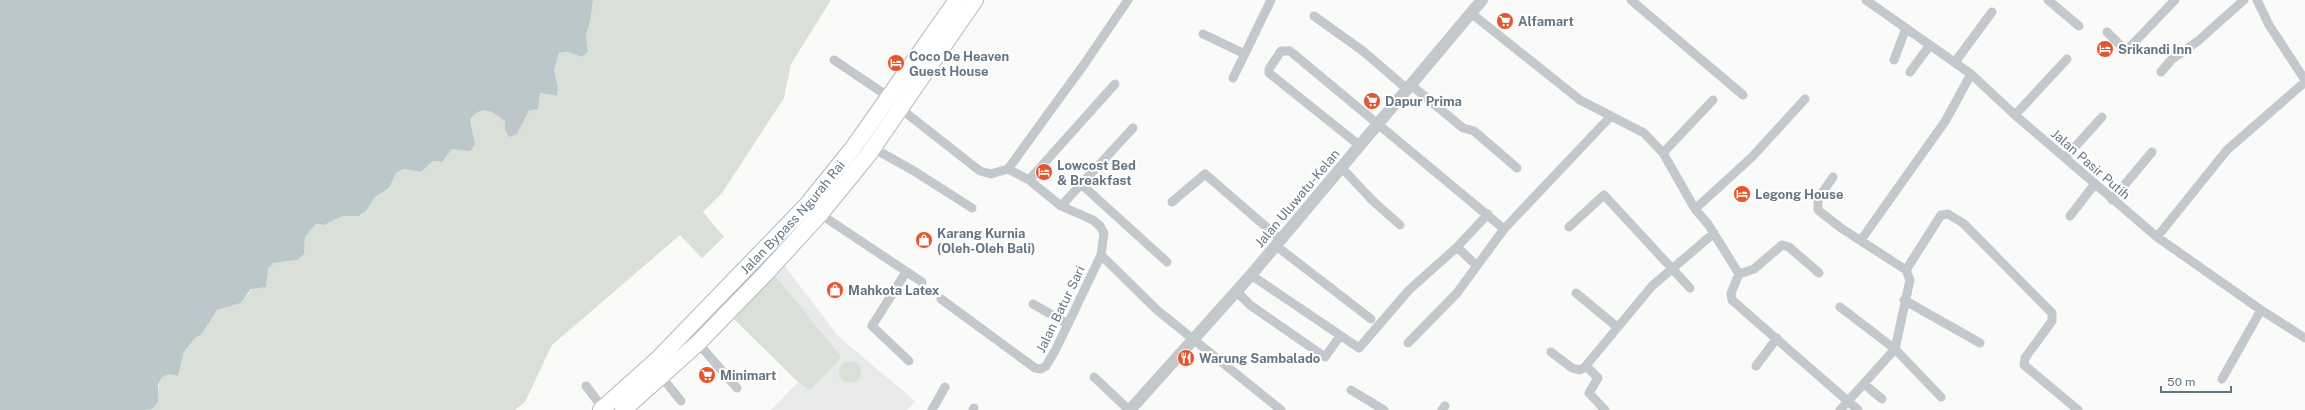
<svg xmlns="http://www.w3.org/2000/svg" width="2305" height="410" font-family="'Public Sans',sans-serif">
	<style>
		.built { fill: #e8e9e9 }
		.green { fill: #dadfd7 }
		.water { fill: #bbc7cb }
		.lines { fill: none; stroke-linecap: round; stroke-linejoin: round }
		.trunk-casing { stroke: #b4b9bd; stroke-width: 18 }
		.minor { stroke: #c3c8cc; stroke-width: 9 }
		.tertiary { stroke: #c3c8cc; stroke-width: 12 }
		.trunk { stroke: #fff; stroke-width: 16 }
		.labels { text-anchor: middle; stroke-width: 4; stroke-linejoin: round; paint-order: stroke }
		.poi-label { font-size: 13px; font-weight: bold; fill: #657683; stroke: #fff; text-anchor: start }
		.street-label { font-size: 13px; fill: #657683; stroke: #fff }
	</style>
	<rect width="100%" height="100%" fill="#fafaf8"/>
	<path class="built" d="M 780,260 L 839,337 L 915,401 L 907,410 L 771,410 L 798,382 L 732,317 Z"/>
	<path class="green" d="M 593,0 L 831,0 L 791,64 L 784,98 L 722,193 L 703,212 L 724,237 L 702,258 L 680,235 L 552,345 L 525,402 L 515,410 L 144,410 C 163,407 154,391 162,377 L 170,374 L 178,376 L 184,352 L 195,338 L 202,334 L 217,310 L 241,303 L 273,263 L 298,260 L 304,254 L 305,237 L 316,224 L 324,225 L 343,216 L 360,216 L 366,211 L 375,197 L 389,188 L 396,173 L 404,169 L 421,172 L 433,161 L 442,162 L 452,149 L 475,144 L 470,120 C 481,104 492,111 505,121 L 505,130 L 517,134 L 529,111 L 538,109 L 540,93 L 557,96 L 558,87 L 554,70 L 559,53 L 566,52 L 582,57 L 588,52 L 586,35 L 591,18 Z
		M 771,271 L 840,355 L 840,359 L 810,390 L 798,382 L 732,317 Z
		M839 372a11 11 0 1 1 22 0a11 11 0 1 1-22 0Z"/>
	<path class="water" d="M 0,0 L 593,0 L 591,18 L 586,35 L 588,52 L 582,57 L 567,52 L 559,53 L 554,70 L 558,87 L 557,96 L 540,93 L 538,109 L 529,111 L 517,134 L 509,137 L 505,130 L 505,121 C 492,111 481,104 470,120 L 475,144 L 470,151 L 452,149 L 442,162 L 433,161 L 421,172 L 404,169 L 396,173 L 389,188 L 375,197 L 366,211 L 359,216 L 343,216 L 324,225 L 316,224 L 305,237 L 304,254 L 298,260 L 273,263 L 268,269 L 266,287 L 251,289 L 241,303 L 217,310 L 202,334 L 195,338 L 184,352 L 178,376 L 170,374 L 162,377 L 158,385 L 158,402 L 152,409 L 144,410 L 0,410 Z"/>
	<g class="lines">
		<g class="trunk-casing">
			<g id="trunk">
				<path id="s1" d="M 601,410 L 658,359 L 807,205 L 853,148 L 957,0"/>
				<path d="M 623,410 L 698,343 L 766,273 L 820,214 L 868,155 L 975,0"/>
			</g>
		</g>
		<path class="minor" d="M 1631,0 L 1743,95
			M 1866,0 L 1971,74 L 2015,115 L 2157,237 L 2261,310 L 2305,338
			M 2048,0 L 2079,26
			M 2257,0 L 2269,25 L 2305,80
			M 1471,13 L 1580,100 L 1644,133 L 1663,153 L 1695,209 L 1708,224 L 1739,274 L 1754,269 L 1782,245 L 1789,247 L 1819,273
			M 1314,16 L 1363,51 L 1407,89
			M 2107,32 L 2126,51 L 2175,0
			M 1203,34 L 1245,54
			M 834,60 L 889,97
			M 1894,60 L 1906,28
			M 1955,62 L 1992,12
			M 1910,72 L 1930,45
			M 2161,72 L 2171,60 L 2198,41 L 2244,0
			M 1233,78 L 1271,0
			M 1411,85 L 1463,128 L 1474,131 L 1517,168
			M 901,109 L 980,171 L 991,174 L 1008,169 L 1085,63 L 1128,0
			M 2015,115 L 2067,59
			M 1359,145 L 1269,73 L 1269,69 L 1281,51 L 1290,51 L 1504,229
			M 873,148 L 914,171 L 972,208
			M 1663,153 L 1713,100
			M 2065,158 L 2102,117
			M 1341,167 L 1373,201 L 1400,225
			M 1833,177 L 1818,199 L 1818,210 L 1841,228 L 1906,270 L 1910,280 L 1895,349 L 1840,410
			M 1029,180 L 1115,84
			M 1081,184 L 1167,262
			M 2112,200 L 2152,152
			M 1172,202 L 1205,174 L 1280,239
			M 1061,206 L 1133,128
			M 1695,209 L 1752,157 L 1805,99
			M 820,214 L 922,282
			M 2070,216 L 2094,185
			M 1569,227 L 1604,195 L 1690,288
			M 2157,237 L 2227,150 L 2305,82
			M 1861,240 L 1946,120 L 1971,74
			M 1275,245 L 1371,319
			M 1457,247 L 1477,266
			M 1101,255 L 1157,310 L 1281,410
			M 1906,270 L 1941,215 L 1948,214 L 1963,223 L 2052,313 L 2052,321 L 2025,358 L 2024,365 L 2078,410
			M 906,272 L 872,326 L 909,361
			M 1739,274 L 1731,293 L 1732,300 L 1858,410
			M 1251,275 L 1359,348 L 1409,290 L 1457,247 L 1488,214
			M 1237,292 L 1250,305 L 1325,357 L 1340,336
			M 1576,293 L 1617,327
			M 941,299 L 1035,368 L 1041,369 L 1046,366 L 1056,349 L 1101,255 L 1104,233 L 1100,226 L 1093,220 L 1061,206 L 1029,180 L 1008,169
			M 1904,300 L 1980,343
			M 1033,304 L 1068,324
			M 1840,307 L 1895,349 L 1941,397
			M 698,343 L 737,388
			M 1408,343 L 1457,293 L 1504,229 L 1611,116
			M 1551,352 L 1572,368 L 1579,370 L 1584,368 L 1652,286 L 1714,233
			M 1586,366 L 1598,378 L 1589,393 L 1605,410
			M 1756,366 L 1777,338
			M 661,376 L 681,401
			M 1094,377 L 1129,410
			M 2222,379 L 2261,310
			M 1864,384 L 1882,399
			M 586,386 L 603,408
			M 1351,390 L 1384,410
			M 932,410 L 945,387
			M 973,410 L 974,408
			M 1442,410 L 1445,406"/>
		<path class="tertiary" d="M 1130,410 L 1251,275 L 1482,0"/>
		<use href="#trunk" class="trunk"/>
	</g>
	<defs>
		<g id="supermarket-disc" transform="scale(0.9)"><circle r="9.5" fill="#e4572e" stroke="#fff"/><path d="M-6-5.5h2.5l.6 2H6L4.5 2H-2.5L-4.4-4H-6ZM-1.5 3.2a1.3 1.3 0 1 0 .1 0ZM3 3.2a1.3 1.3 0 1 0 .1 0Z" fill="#fff"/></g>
		<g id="hotel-disc" transform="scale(0.9)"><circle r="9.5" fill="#e4572e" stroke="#fff"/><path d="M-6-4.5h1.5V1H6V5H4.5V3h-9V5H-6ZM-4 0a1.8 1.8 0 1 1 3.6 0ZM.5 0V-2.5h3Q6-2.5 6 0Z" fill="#fff"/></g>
		<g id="shop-disc" transform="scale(0.9)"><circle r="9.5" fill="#e4572e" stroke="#fff"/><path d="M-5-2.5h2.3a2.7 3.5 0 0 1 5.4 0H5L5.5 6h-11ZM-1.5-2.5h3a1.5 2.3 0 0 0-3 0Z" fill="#fff"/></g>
		<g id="restaurant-disc" transform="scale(0.9)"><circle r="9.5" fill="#e4572e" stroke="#fff"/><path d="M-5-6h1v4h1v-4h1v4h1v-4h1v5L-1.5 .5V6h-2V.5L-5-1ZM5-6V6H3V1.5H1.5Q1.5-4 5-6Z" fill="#fff"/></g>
	</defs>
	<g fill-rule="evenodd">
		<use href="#supermarket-disc" x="1505" y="21"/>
		<use href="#hotel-disc" x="2105" y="49"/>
		<use href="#hotel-disc" x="896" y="63"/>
		<use href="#supermarket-disc" x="1372" y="101"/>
		<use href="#hotel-disc" x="1044" y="172"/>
		<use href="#hotel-disc" x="1742" y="194"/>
		<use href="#shop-disc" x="924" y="240"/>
		<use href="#shop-disc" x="835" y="290"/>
		<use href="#restaurant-disc" x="1186" y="358"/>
		<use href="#supermarket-disc" x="707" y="375"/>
	</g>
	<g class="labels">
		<g class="poi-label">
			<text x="1518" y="26">Alfamart</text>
			<text x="2118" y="54">Srikandi Inn</text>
			<text x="909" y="61">Coco De Heaven<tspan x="909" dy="15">Guest House</tspan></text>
			<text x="1385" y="106">Dapur Prima</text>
			<text x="1057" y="170">Lowcost Bed<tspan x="1057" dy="15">&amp; Breakfast</tspan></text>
			<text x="1755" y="199">Legong House</text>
			<text x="937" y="238">Karang Kurnia<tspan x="937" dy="15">(Oleh-Oleh Bali)</tspan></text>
			<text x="848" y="295">Mahkota Latex</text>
			<text x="1199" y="363">Warung Sambalado</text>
			<text x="720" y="380">Minimart</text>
		</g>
		<g class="street-label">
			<text transform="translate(2091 164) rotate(41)" y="5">Jalan Pasir Putih</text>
			<text transform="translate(1297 198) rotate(-50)" y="5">Jalan Uluwatu-Kelan</text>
			<text dy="5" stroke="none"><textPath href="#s1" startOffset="272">Jalan Bypass Ngurah Rai</textPath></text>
			<text transform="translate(1060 309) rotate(-64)" y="5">Jalan Batur Sari</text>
		</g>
	</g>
	<path d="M2161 386v6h70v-6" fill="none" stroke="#657683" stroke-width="2"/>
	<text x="2167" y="386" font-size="12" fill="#657683" stroke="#ffffff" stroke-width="3" paint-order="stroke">50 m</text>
</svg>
